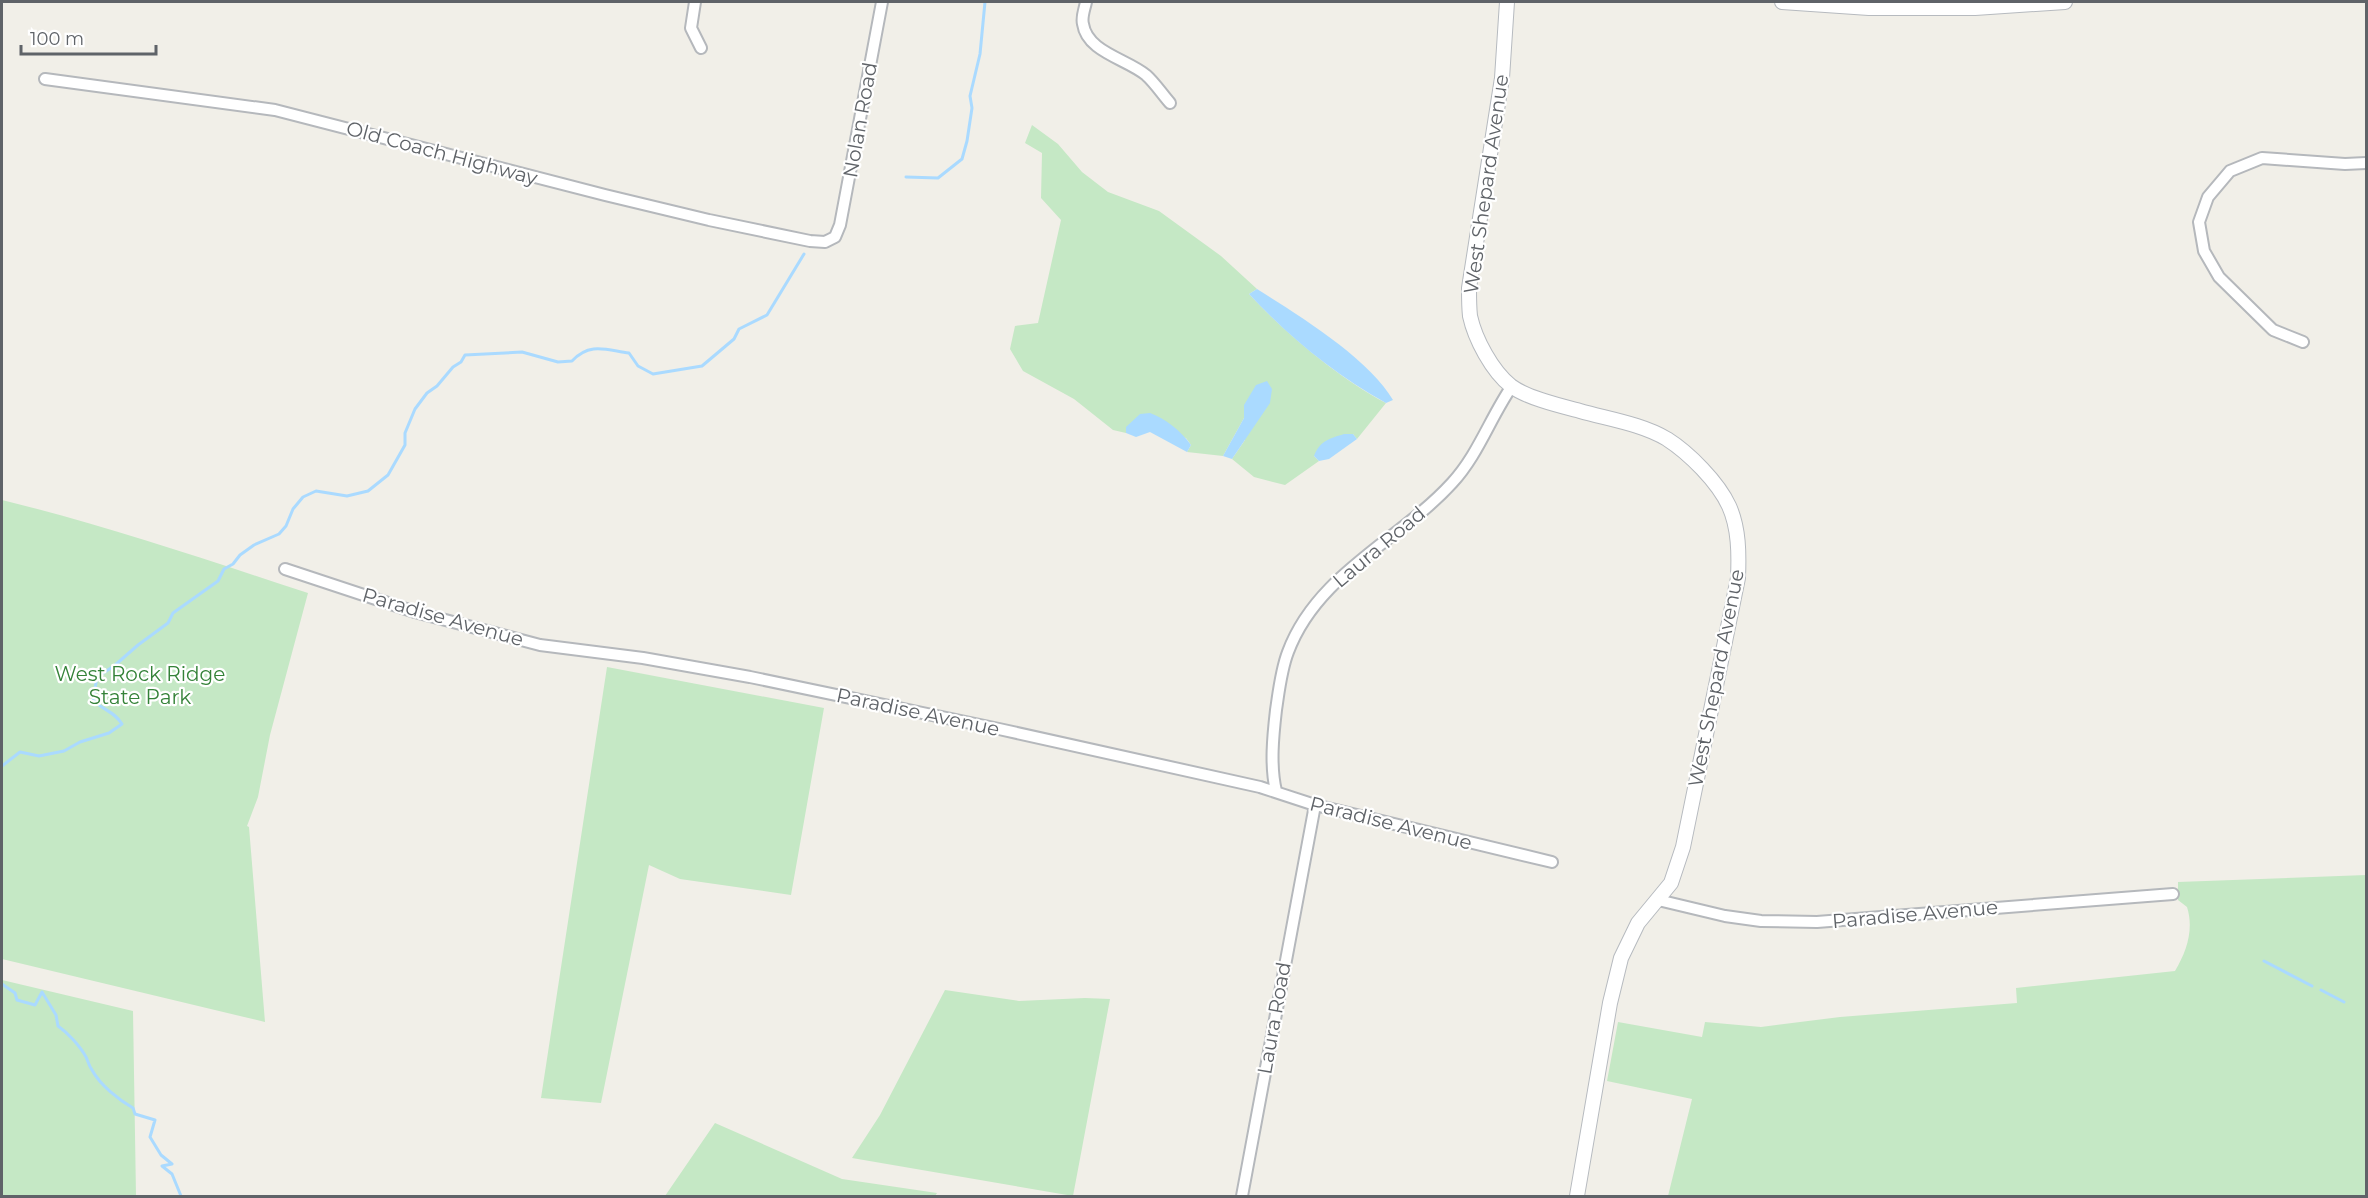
<svg xmlns="http://www.w3.org/2000/svg" width="2368" height="1198" font-family="Montserrat,sans-serif">
	<style>
		.green { fill: #c5e8c5 }
		.water { fill: #aadaff }
		.lines { fill: none; stroke-linecap: round; stroke-linejoin: round }
		.stream { stroke: #aadaff; stroke-width: 3 }
		.street-casing { stroke: #b5b8bc; stroke-width: 14 }
		.secondary-casing { stroke: #b6babf; stroke-width: 16 }
		.street { stroke: #fff; stroke-width: 10 }
		.secondary { stroke: #fff; stroke-width: 14 }
		.labels { text-anchor: middle; stroke-width: 4.5; stroke-linejoin: round; paint-order: stroke }
		.street-label { font-size: 20px; fill: #5f6368; stroke: #fff }
		.park-label { font-size: 20px; fill: #348238; stroke: #fff }
	</style>
	<rect width="100%" height="100%" fill="#f1efe8"/>
	<path class="green" d="M 1032,125 L 1058,144 L 1082,172 L 1108,192 L 1159,211 L 1221,256 L 1257,289 L 1249,294 C 1285,333 1340,379 1386,403 L 1357,439 L 1353,434 L 1314,456 L 1319,461 L 1285,485 L 1254,477 L 1232,459 L 1245,440 L 1244,405 L 1244,418 L 1223,456 L 1187,452 L 1191,445 L 1186,438 L 1126,427 L 1126,433 L 1113,430 L 1074,399 L 1023,371 L 1010,349 L 1015,326 L 1038,323 L 1061,220 L 1041,198 L 1042,153 L 1025,143 Z
		M 2,500 C 105,525 207,560 308,593 L 270,735 L 258,797 L 247,826 L 249,827 L 265,1022 L 2,959 Z
		M 607,667 L 824,708 L 791,895 L 680,879 L 649,865 L 601,1103 L 541,1098 Z
		M 2366,875 L 2366,1196 L 1668,1196 L 1692,1099 L 1607,1081 L 1618,1022 L 1702,1037 L 1705,1022 L 1761,1027 L 1840,1017 L 2017,1003 L 2016,988 L 2175,971 C 2187,951 2194,929 2187,907 L 2178,900 L 2178,882 Z
		M 2,980 L 133,1011 L 136,1196 L 2,1196 Z
		M 945,990 L 1019,1001 L 1085,998 L 1110,999 L 1073,1196 L 852,1158 L 880,1115 Z
		M 715,1123 L 842,1179 L 937,1193 L 935,1196 L 665,1196 Z"/>
	<path class="water" d="M 1257,289 C 1297,314 1370,359 1393,400 L 1386,403 C 1334,374 1290,338 1249,294 Z
		M 1267,381 L 1272,389 L 1270,403 L 1232,459 L 1223,456 L 1244,418 L 1244,405 L 1256,385 Z
		M 1150,413 C 1166,419 1181,431 1191,445 L 1187,452 L 1150,432 L 1136,437 L 1126,433 L 1126,427 L 1140,414 Z
		M 1344,434 L 1353,434 L 1357,439 L 1329,459 L 1319,461 L 1314,456 C 1320,441 1328,439 1344,434 Z"/>
	<g class="lines">
		<path class="stream" d="M 906,177 L 938,178 L 962,159 L 967,141 L 972,108 L 970,96 L 980,54 L 985,2
			M 2,766 L 20,752 L 39,756 L 64,751 L 80,742 L 109,733 L 122,724 C 114,711 104,711 93,700 L 97,677 L 114,666 L 138,645 L 168,623 L 173,613 L 218,581 L 224,569 L 233,564 L 240,555 L 254,545 L 279,534 L 286,526 L 293,509 L 303,497 L 316,491 L 347,496 L 368,491 L 388,475 L 405,445 L 405,433 L 415,409 L 427,393 L 437,386 L 453,367 L 461,362 L 465,355 L 522,352 L 558,362 L 572,361 C 590,342 606,350 629,353 L 638,366 L 653,374 L 702,366 L 734,339 L 739,329 L 767,315 L 804,254
			M 2264,961 L 2312,986
			M 2,984 L 15,993 L 17,1000 L 35,1005 L 42,992 L 56,1015 L 58,1026 C 68,1033 80,1046 86,1057 C 88,1061 89,1066 92,1070 C 100,1085 119,1100 133,1108 L 135,1114 L 155,1120 L 150,1137 L 161,1155 L 172,1164 L 162,1166 L 172,1174 L 181,1196
			M 2321,990 L 2344,1002"/>
		<g class="street-casing">
			<path id="street" d="M 695,2 L 691,28 L 701,48
				M 1086,2 C 1085,8 1081,17 1083,24 C 1087,52 1127,59 1146,75 C 1155,83 1162,94 1170,103
				M 45,79 L 275,110 L 605,195 L 709,220 L 810,241 L 825,242 L 835,237 L 840,225 L 882,2
				M 2303,342 L 2273,330 L 2219,277 L 2204,251 L 2199,222 L 2208,197 L 2230,171 L 2262,158 L 2345,164 L 2366,163
				M 285,569 L 415,612 L 540,645 L 643,658 L 750,677 L 999,729 L 1260,787 L 1315,805 L 1552,862
				M 1276,791 C 1270,766 1273,736 1276,710 C 1279,690 1281,670 1288,652 C 1317,574 1399,541 1452,483 C 1478,455 1490,418 1512,386
				M 1658,900 L 1725,916 L 1761,921 L 1817,922 L 2173,894
				M 1242,1196 L 1315,805"/>
		</g>
		<g class="secondary-casing">
			<path id="secondary" d="M 1507,2 L 1502,78 L 1469,288 C 1469,297 1469,307 1470,316 C 1475,339 1492,371 1511,386 C 1527,398 1561,406 1580,411 C 1608,419 1642,424 1667,439 C 1689,453 1718,482 1729,506 C 1739,528 1739,554 1738,578 L 1683,847 L 1671,883 L 1638,923 L 1621,958 L 1610,1003 L 1577,1196
				M 1782,2 L 1869,8 L 1975,8 L 2065,2"/>
		</g>
		<use href="#street" class="street"/>
		<use href="#secondary" class="secondary"/>
	</g>
	<g class="labels">
		<g class="street-label">
			<text transform="translate(860 120) rotate(-80)" y="7">Nolan Road</text>
			<text transform="translate(442 153) rotate(15)" y="7">Old Coach Highway</text>
			<text transform="translate(1486 184) rotate(-82)" y="7">West Shepard Avenue</text>
			<text transform="translate(1379 547) rotate(-40)" y="7">Laura Road</text>
			<text transform="translate(443 617) rotate(16)" y="7">Paradise Avenue</text>
			<text transform="translate(1716 678) rotate(-79)" y="7">West Shepard Avenue</text>
			<text transform="translate(918 712) rotate(12)" y="7">Paradise Avenue</text>
			<text transform="translate(1391 823) rotate(14)" y="7">Paradise Avenue</text>
			<text transform="translate(1915 914) rotate(-5)" y="7">Paradise Avenue</text>
			<text transform="translate(1274 1018) rotate(-80)" y="7">Laura Road</text>
		</g>
		<g class="park-label">
			<text x="140" y="681">West Rock Ridge<tspan x="140" dy="23">State Park</tspan></text>
		</g>
	</g>
	<rect width="2368" height="1198" fill="none" stroke="#5f6368" stroke-width="6"/>
	<path d="M21 45v9h135v-9" fill="none" stroke="#5f6368" stroke-width="3"/>
	<text x="30" y="45" font-size="18" fill="#5f6368" stroke="#ffffff" stroke-width="4.5" paint-order="stroke">100 m</text>
</svg>
